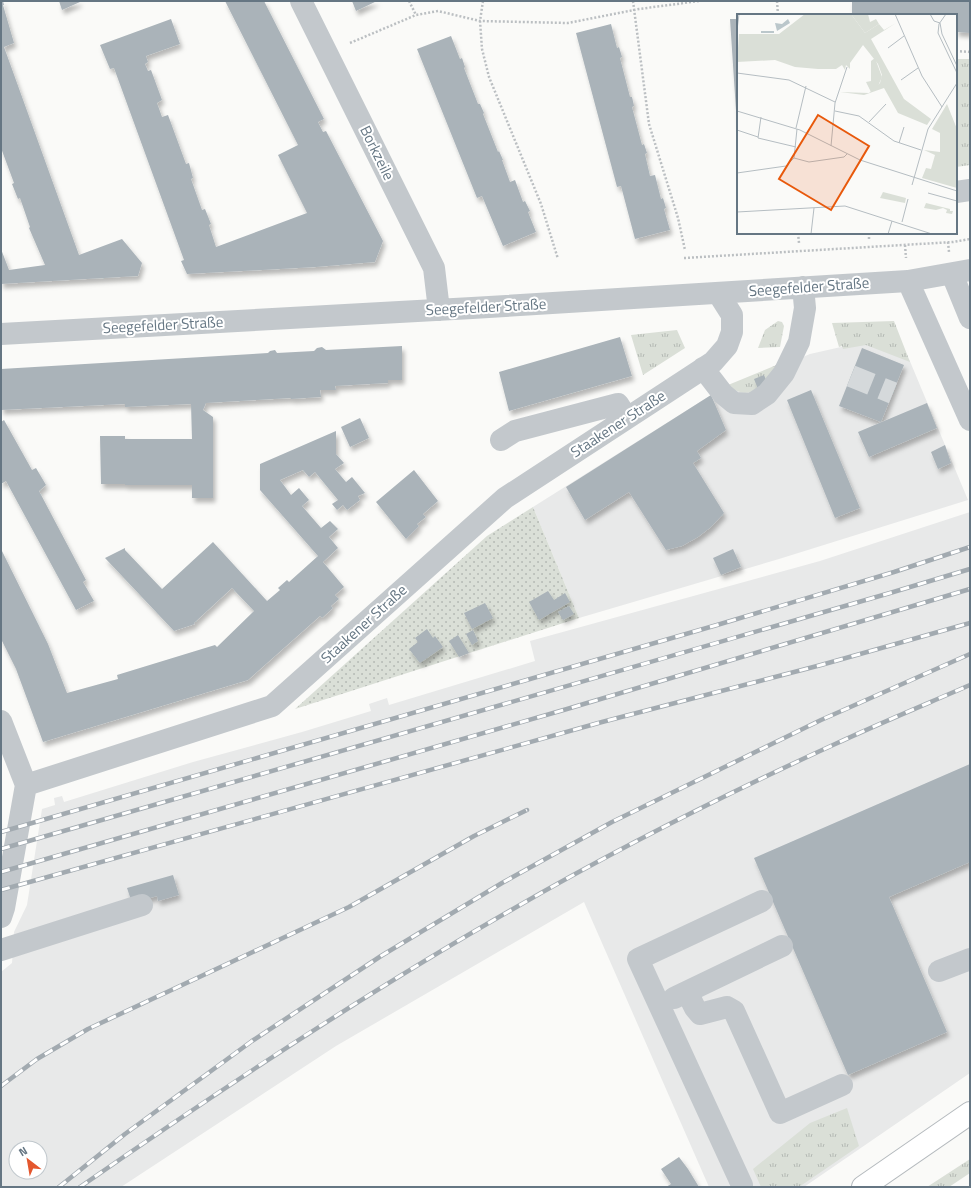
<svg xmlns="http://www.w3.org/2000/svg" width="971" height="1188" font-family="'Titillium Web',sans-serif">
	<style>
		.built { fill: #e8e9e9; fill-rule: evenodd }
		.grass { fill: url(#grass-tufts) }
		.garden { fill: url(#garden-dots) }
		.building { fill: #aab3b9; filter: url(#shadow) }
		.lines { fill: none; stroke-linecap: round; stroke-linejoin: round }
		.minor-tunnel { stroke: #d5d9db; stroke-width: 22; stroke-dasharray: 22 11; stroke-linecap: butt }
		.major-casing { stroke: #b5babe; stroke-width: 24 }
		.path { stroke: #bbbfc2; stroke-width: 2.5; stroke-dasharray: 2 2; stroke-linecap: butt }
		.minor { stroke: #c3c8cc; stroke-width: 22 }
		.major { stroke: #fff; stroke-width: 22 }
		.rail-casing { stroke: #a2aab0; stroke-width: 4.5 }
		.rail { stroke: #fff; stroke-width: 3; stroke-dasharray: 9; stroke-linecap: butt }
		.labels { text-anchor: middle; stroke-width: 4; stroke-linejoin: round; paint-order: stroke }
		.street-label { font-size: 15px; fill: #657683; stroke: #fff }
		.inset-river { fill: none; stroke: #bbc7cb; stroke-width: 2 }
		.inset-road { fill: none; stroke: #b5bdc2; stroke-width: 1 }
		.view { fill: #e8590c; fill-opacity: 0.15; stroke: #e8590c; stroke-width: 2 }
		.inset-edge { fill: none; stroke: #657683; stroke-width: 2 }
	</style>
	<defs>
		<pattern id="grass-tufts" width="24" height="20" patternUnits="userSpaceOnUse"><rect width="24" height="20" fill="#dadfd7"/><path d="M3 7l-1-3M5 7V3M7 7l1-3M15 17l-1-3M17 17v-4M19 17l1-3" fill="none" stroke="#b4b9b4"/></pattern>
		<pattern id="garden-dots" width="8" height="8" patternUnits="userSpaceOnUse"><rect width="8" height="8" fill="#dadfd7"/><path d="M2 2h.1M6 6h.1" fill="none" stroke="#b4b9b4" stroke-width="1.8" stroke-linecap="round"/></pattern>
		<filter id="shadow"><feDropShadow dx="2.5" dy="4.5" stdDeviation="2" flood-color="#0004"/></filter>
	</defs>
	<rect width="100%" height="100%" fill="#fafaf8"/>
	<path class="built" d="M 872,340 L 909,359 L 968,500 L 779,559 L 579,618 L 533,507 L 711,395 L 810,354 Z
		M 970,512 L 970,1073 L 804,1187 L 709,1187 L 584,902 L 336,1046 L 121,1187 L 1,1187 L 1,972 L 12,963 L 14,932 L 27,905 L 42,809 L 55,805 L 54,798 L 62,796 L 64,802 L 193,762 L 302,732 L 371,711 L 369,704 L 387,698 L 389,705 L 535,661 L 530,641 L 820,561 ZM 16,1148 L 40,1148 L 40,1172 L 16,1172 Z"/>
	<path class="grass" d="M 956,59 L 970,59 L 970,165 L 956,167 Z
		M 778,321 L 782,322 L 784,326 L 780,347 L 758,348 L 765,330 Z
		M 894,321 L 910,362 L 866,345 L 843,349 L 842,346 L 839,347 L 832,323 Z
		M 677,330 L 685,348 L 643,375 L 631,335 Z
		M 779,364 L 764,390 C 749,393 740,396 728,385 Z
		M 847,1108 L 859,1146 L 799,1187 L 761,1187 L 753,1169 L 810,1123 Z
		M 970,1159 L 970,1173 L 949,1187 L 927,1187 Z"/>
	<path class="garden" d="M 533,507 L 579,618 L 295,709 L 487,536 Z"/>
	<path class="building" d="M 1,1 L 3,1 L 4,5 L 3,5 L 14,43 L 4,47 L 79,255 L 122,239 L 142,263 L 138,276 L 1,284 L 1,249 L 9,270 L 45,265 L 29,228 L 30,227 L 20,198 L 18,199 L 12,184 L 14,183 L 1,148 Z
		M 59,1 L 79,1 L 80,2 L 62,10 Z
		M 225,1 L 264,1 L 324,119 L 318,122 L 323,132 L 326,131 L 383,241 L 375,262 L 316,267 L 187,274 L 181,261 L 184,260 L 114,68 L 110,69 L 100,45 L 171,19 L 180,44 L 146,56 L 148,62 L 145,64 L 148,71 L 151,70 L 162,100 L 157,103 L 162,117 L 168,115 L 186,164 L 189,163 L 193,178 L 191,179 L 202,210 L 205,209 L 211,224 L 209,225 L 216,247 L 307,213 L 278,155 L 298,145 Z
		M 352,1 L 377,1 L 356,11 Z
		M 852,1 L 970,1 L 970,33 L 956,32 L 956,15 L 852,15 Z
		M 730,19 L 738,19 L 738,126 L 737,126 Z
		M 611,24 L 617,48 L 619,47 L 622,57 L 620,58 L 630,97 L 632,97 L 634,106 L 632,107 L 642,145 L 644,144 L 647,153 L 645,154 L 650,176 L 655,175 L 661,199 L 663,198 L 666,208 L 664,209 L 670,230 L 635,239 L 621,186 L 617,187 L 576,33 Z
		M 451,36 L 460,59 L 462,58 L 465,67 L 464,68 L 478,104 L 480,104 L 484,113 L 483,114 L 498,152 L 499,151 L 503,160 L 502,160 L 510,182 L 515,180 L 523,202 L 525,201 L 530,211 L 528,212 L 536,232 L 503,246 L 482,196 L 477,198 L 417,49 Z
		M 620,337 L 632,376 L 509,411 L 499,372 Z
		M 402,346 L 402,380 L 388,380 L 388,383 L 335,386 L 336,390 L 320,390 L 321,397 L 291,399 L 291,398 L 206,403 L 203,410 L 213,417 L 213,498 L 192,498 L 192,485 L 125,485 L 125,484 L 101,484 L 100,436 L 125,436 L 125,439 L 192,439 L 191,404 L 125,407 L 125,404 L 1,410 L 1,369 L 268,353 L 270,351 L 275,350 L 277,353 L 314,351 L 317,348 L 322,347 L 326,350 Z
		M 862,348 L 904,365 L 881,422 L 839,406 Z
		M 764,375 L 768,385 L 758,389 L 754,379 Z
		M 811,390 L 860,508 L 835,518 L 787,400 Z
		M 711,395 L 726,430 L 697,451 L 701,458 L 693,463 L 724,513 L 711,527 L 698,537 L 682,546 L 666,550 L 629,492 L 585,520 L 566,487 Z
		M 927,403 L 937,428 L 869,457 L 858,432 Z
		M 360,418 L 369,438 L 350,447 L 341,427 Z
		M 4,420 L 32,470 L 36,468 L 46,485 L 39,491 L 86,580 L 83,582 L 94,601 L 76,610 L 6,481 L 1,484 L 1,422 Z
		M 336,431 L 336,454 L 344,463 L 335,469 L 346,482 L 352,477 L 365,493 L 358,496 L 360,500 L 347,510 L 343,505 L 337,510 L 332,504 L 338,500 L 315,472 L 309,477 L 303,470 L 280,480 L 291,495 L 299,488 L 309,500 L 302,506 L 321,528 L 330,521 L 338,529 L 329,537 L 338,548 L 323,562 L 344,587 L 335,595 L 339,599 L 331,606 L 333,608 L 322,618 L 320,616 L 248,680 L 43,742 L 16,669 L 1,639 L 1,549 L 48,644 L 67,693 L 118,679 L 117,675 L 215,645 L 217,647 L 254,611 L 232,588 L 194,623 L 195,624 L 174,631 L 105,558 L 125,548 L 125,550 L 162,589 L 213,542 L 267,601 L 280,590 L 278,588 L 287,580 L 289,582 L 318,556 L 260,490 L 260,464 Z
		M 945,445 L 951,463 L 938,469 L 931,452 Z
		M 414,470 L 438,501 L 423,514 L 426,517 L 417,524 L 419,526 L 406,539 L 376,502 Z
		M 733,549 L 741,567 L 721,575 L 713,558 Z
		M 548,591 L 554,600 L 565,593 L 570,602 L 539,620 L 529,602 Z
		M 485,603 L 493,618 L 472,629 L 464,613 Z
		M 569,606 L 574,614 L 563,620 L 558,612 Z
		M 427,629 L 433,638 L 435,636 L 443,647 L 420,663 L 409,649 L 418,642 L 415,638 Z
		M 473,630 L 478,641 L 472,645 L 466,634 Z
		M 458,635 L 469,653 L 459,657 L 449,641 Z
		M 970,764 L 970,862 L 889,897 L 947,1032 L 848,1075 L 754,858 Z
		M 173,875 L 179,895 L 158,901 L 157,896 L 132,903 L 127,888 Z
		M 679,1157 L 688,1169 L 699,1187 L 666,1187 L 671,1184 L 661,1169 Z"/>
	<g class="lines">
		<path class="minor-tunnel" d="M 851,376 L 893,393"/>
		<g class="major-casing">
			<path id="major" d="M 863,1187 L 970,1113"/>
		</g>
		<path class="path" d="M 409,1 L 416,15 L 438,11 L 480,21 L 568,23 L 639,9 L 699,1
			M 483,1 L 480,21 L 482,49 L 489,77 L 541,204 L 558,259
			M 633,1 L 649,124 L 678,218 L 685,250
			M 777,1 L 778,15
			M 350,43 L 416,15
			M 956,51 L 970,52
			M 798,233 L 799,243
			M 869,239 L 869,233
			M 948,242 L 949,252
			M 905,245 L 906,258
			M 684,258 L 953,242 L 970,239"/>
		<path class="minor" d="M 301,1 L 434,268 L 439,310
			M 956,192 L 970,190
			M 952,274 L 970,318
			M 908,281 L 970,420
			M 1,334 L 472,308 L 908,281 L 970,270
			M 703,368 L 723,394 L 734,403 L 752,404 L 767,394 L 784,373 L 799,342 L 805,308 L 803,287
			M 501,440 L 515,431 L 618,404 L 627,418
			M 1,721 L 26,785
			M 26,785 L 272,706 L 505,498 L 713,362 L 727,346 L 732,332 L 732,315 L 718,293
			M 1,917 L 4,908 L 26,785
			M 1,950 L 142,905
			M 939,971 L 970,959
			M 687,992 L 695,1008 L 700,1014 L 727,1007 L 734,1011 L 780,1113 L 842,1085
			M 674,998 L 782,946
			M 742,1185 L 638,959 L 762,901"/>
		<use href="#major" class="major"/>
		<g class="rail-casing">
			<path id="rail" d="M 1,832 L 717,625 L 894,572 L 970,547
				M 1,849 L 890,593 L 970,569
				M 1,872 L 567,709 L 970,589
				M 1,890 L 602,722 L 821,665 L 970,623
				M 1,1086 L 37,1059 L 88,1029 L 349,907 L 474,836 L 527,810
				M 59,1187 L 125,1134 L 252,1041 L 381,956 L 502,883 L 612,822 L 821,720 L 970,654
				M 80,1187 C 221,1089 364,994 513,909 C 617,849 724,795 833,745 C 878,724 924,705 970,685"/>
		</g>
		<use href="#rail" class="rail"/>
	</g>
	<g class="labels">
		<g class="street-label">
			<text transform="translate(377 153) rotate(64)" y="5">Borkzeile</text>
			<text transform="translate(809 287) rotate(-4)" y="5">Seegefelder Straße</text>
			<text transform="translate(486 307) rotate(-3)" y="5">Seegefelder Straße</text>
			<text transform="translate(163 325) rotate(-3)" y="5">Seegefelder Straße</text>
			<text transform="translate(618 424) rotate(-33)" y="5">Staakener Straße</text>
			<text transform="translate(364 624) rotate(-42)" y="5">Staakener Straße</text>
		</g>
	</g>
	<g transform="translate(737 14)">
		<rect width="220" height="220" fill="#fafaf8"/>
		<path d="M 146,178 L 169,184 L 168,189 L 143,184 ZM 189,189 L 213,195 L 213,197 L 216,197 L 215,200 L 209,199 L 210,196 L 206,194 L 199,196 L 187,194 Z" fill="#dadfd7"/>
		<path d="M 68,0 L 114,0 L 128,19 L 142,10 L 147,16 L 159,9 L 134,25 L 167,85 L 194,105 L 190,111 L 161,99 L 147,74 L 127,81 L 103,78 L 132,79 L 143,69 L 145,61 L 141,50 L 126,31 L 113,49 L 113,55 L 109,51 L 108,56 L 105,51 L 99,55 L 81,55 L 58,53 L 38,46 L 0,48 L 2,20 L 42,20 ZM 210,90 L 220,115 L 220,174 L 185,164 L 189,154 L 194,155 L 198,141 L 187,136 L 203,138 L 203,119 L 195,115 Z" fill="#dadfd7"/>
		<path d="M 114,0 L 131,0 L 133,8 L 139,5 L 142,10 L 128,19 ZM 138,44 L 145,63 L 141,72 L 134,78 L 129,68 L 134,67 L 134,47 Z" fill="#dadfd7"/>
		<path d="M 51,5 L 53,9 L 40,17 L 38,9 L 45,10 Z" fill="#bbc7cb"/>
		<path class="inset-river" d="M 24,18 L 37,18"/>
		<path class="inset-road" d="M 158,0 L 185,62 L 205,93M 193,0 L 197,7 L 203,9M 209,0 L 202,10 L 201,19 L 220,59M 203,9 L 205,20 L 220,52M 0,16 L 2,0M 151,34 L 167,22M 0,59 L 52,66 L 98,88M 164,66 L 181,54M 0,97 L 63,116 L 123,146 L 220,177M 98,97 L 122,102 L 157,127 L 184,136M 24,103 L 21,124 L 59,133M 132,108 L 149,90M 59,114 L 69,72M 0,116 L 21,123M 162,129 L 167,113M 94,132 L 98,89 L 110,53M 57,144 L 72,148 L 107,143 L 110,140M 57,144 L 60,115M 0,159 L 49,152 L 57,144M 175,171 L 191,115 L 220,69M 191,179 L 220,187M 0,198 L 108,192 L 195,220M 165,208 L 171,185M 74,220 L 77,194M 151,220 L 155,207"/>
		<path class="view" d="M 81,101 L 132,132 L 94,196 L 42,165 Z"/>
		<rect width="220" height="220" class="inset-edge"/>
	</g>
	<rect width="971" height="1188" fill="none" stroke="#657683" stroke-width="4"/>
	<g transform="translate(28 1160) rotate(329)"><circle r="19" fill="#ffffff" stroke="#c1c8cd"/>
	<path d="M0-3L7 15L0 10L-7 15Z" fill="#e4572e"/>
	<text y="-6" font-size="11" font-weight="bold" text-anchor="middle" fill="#657683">N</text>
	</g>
</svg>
